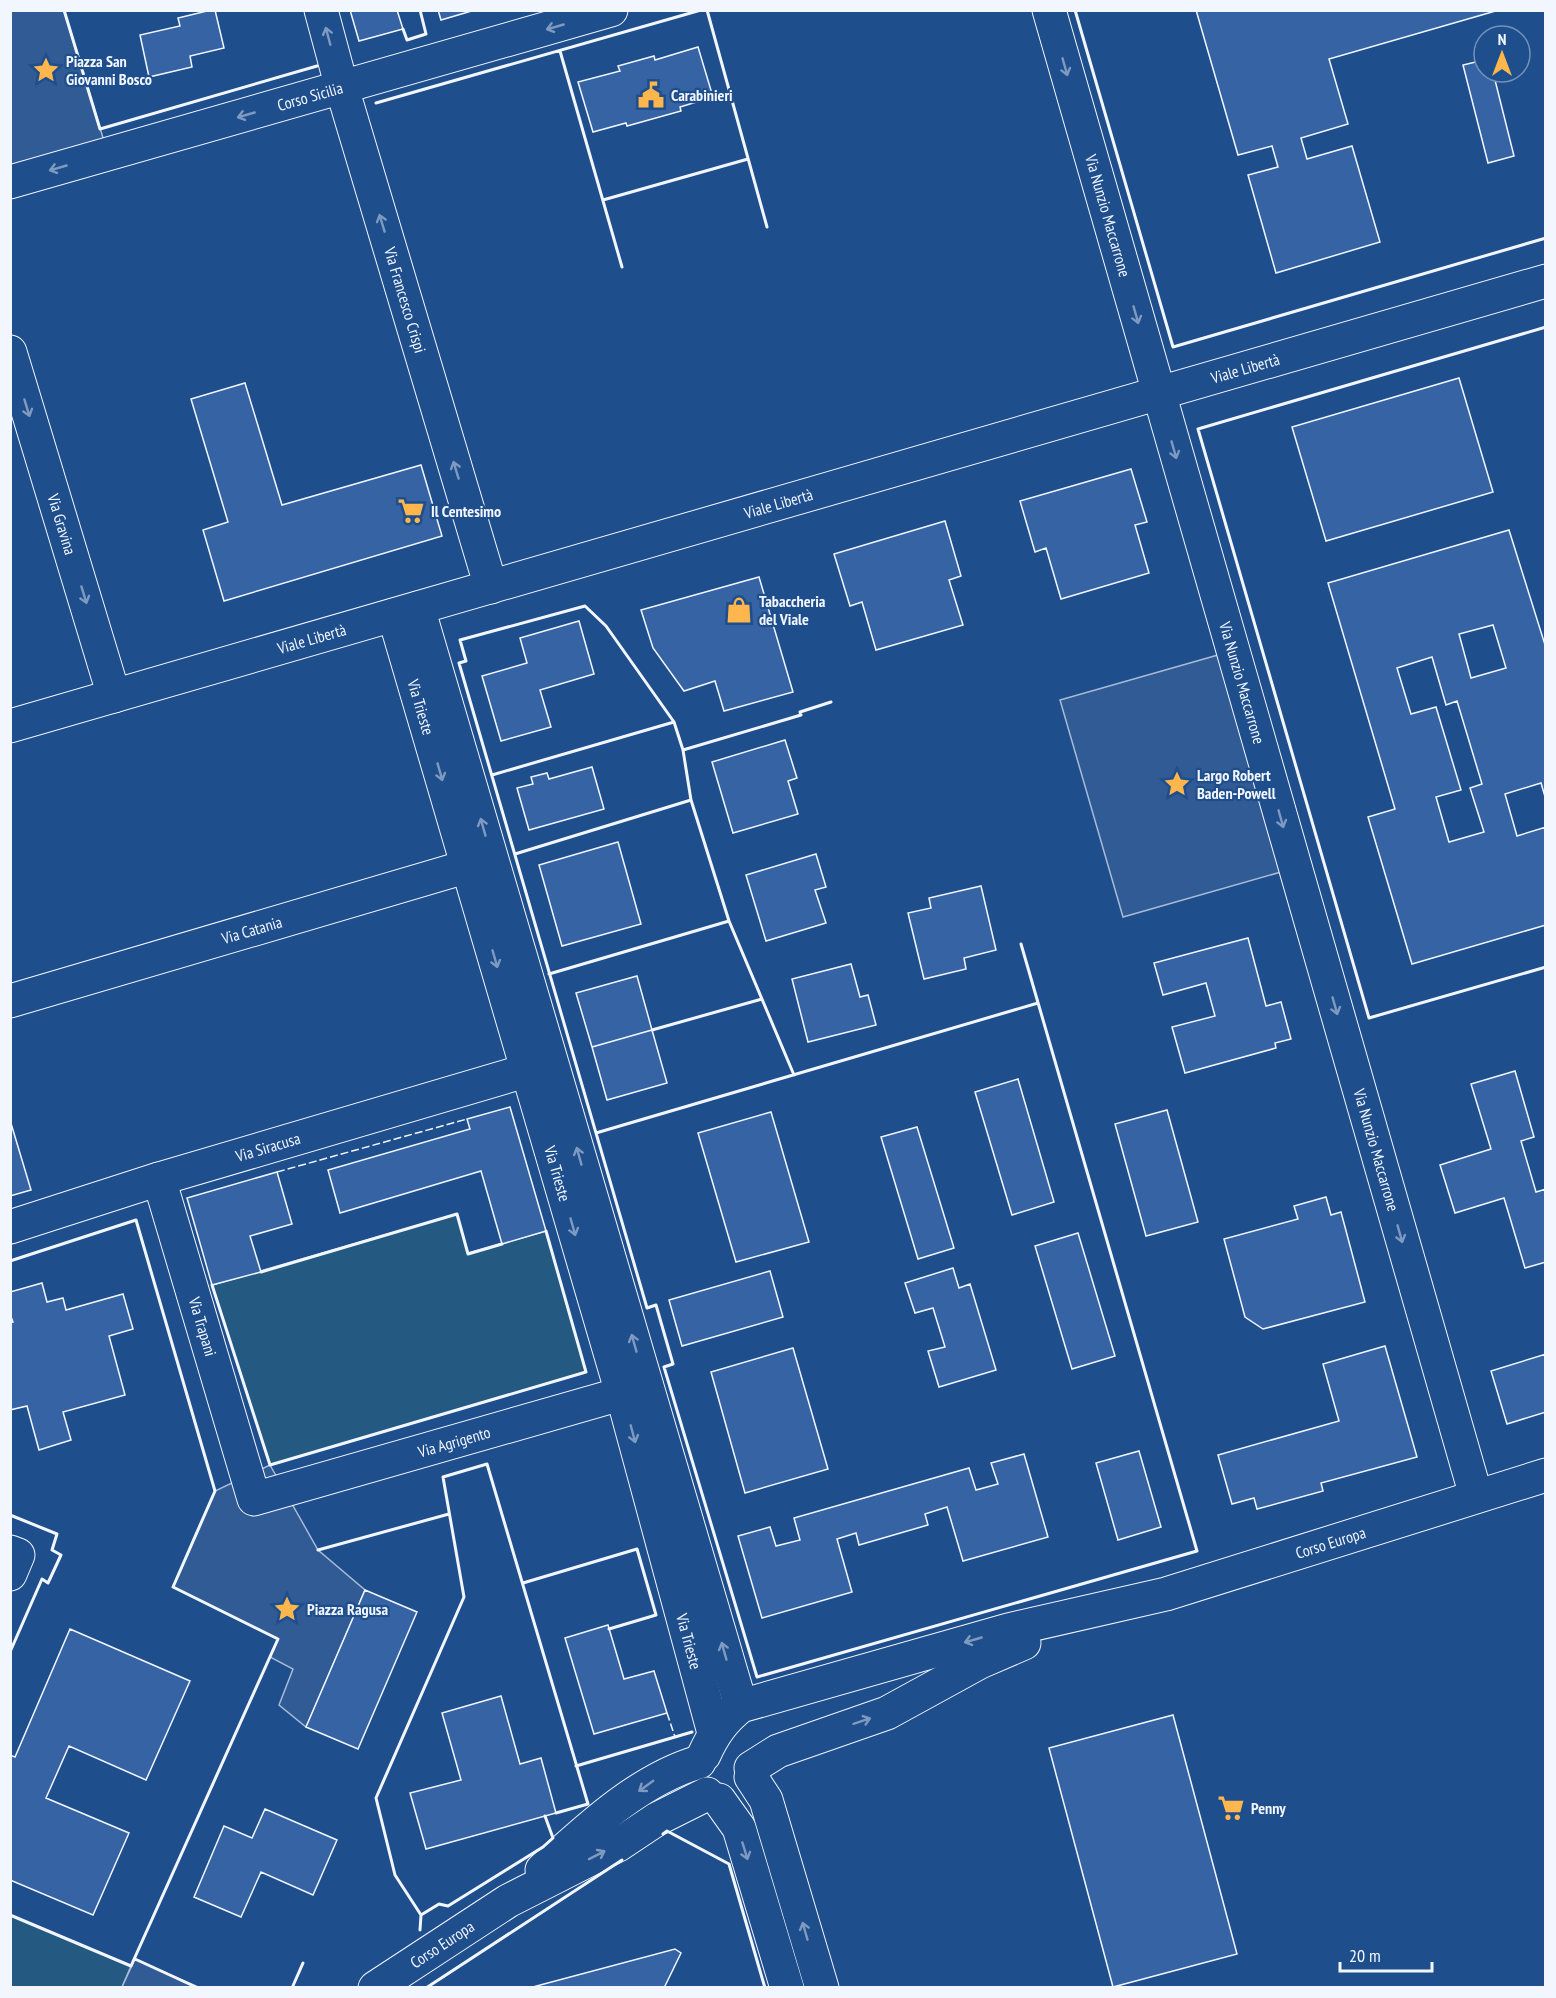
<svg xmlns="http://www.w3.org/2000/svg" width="1556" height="1998" font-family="'PT Sans Narrow',sans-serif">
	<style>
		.green { fill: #245a82; stroke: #a8bbd7; stroke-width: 1.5 }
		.parking { fill: #305b95; stroke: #a8bbd7; stroke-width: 1.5 }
		.building { fill: #3563a3; stroke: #f2f6ff; stroke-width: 1.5; fill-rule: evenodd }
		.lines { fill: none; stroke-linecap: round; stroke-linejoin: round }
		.minor-casing { stroke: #f2f6ff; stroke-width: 35 }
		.minor { stroke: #1f4e8c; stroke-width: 33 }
		.fence { stroke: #f2f6ff; stroke-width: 1.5; stroke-dasharray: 8 3; stroke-linecap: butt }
		.wall { stroke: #f2f6ff; stroke-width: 3 }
		.oneway { stroke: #7e9ac0 }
		.labels { text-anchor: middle; stroke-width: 4.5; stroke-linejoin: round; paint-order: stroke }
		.poi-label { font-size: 16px; font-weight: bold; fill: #f2f6ff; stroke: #1f4e8c; text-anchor: start }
		.street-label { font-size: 16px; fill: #f2f6ff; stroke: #1f4e8c }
	</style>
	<rect width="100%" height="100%" fill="#1f4e8c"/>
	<path class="green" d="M 457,1214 L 468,1253 L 546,1231 L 586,1372 L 270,1465 L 212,1285 Z
		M 10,1915 L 131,1966 L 122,1987 L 11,1987 Z"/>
	<path class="parking" d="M 11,11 L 64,11 L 108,154 L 11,182 Z
		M 1232,651 L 1295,868 L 1123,917 L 1060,700 Z
		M 270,1465 L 318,1550 L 365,1590 L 306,1727 L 279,1705 L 293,1669 L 270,1657 L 278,1639 L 173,1587 L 215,1491 Z
		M 135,1959 L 198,1987 L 122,1987 Z"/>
	<path class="building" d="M 211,10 L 215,10 L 224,48 L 190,56 L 192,67 L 149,77 L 140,35 L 180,26 L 178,18 Z
		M 350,10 L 397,10 L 403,29 L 359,41 Z
		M 438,10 L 475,10 L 441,20 Z
		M 1196,10 L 1499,10 L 1329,59 L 1348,124 L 1301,138 L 1307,159 L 1352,146 L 1380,242 L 1276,273 L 1248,175 L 1278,167 L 1272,146 L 1238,155 Z
		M 698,47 L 713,97 L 680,107 L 681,111 L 627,126 L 626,123 L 593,132 L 578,82 L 620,71 L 618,66 L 654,56 L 655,60 Z
		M 1484,60 L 1484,72 L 1493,72 L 1514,156 L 1488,163 L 1463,65 Z
		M 1459,378 L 1493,492 L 1326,541 L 1292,427 Z
		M 245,383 L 282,505 L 421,465 L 442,536 L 224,601 L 203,530 L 228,522 L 191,399 Z
		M 1131,469 L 1147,522 L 1135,525 L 1149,573 L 1061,599 L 1046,548 L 1035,552 L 1020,501 Z
		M 945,521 L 961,576 L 949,580 L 963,625 L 876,650 L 862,602 L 850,606 L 834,554 Z
		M 1509,530 L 1546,648 L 1546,800 L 1541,783 L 1505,794 L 1517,836 L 1546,827 L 1546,925 L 1412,964 L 1368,817 L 1395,809 L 1328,583 ZM 1493,625 L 1506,668 L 1471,678 L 1459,634 ZM 1432,657 L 1446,705 L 1457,701 L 1482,784 L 1470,788 L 1484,832 L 1449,842 L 1436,797 L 1461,790 L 1436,707 L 1411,714 L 1397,668 Z
		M 759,577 L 793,692 L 724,711 L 715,681 L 684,691 L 653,648 L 641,610 Z
		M 579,621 L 594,674 L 540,690 L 551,727 L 501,741 L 482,676 L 527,663 L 520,638 Z
		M 785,740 L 797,778 L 788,781 L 798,814 L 733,833 L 712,762 Z
		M 592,767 L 604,809 L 529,830 L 517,788 L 533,784 L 531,777 L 547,773 L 549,779 Z
		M 618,842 L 641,924 L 562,946 L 539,865 Z
		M 816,854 L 826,887 L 815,890 L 826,923 L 766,941 L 746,875 Z
		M 981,886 L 996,950 L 964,958 L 966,969 L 924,979 L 908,913 L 931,908 L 929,898 Z
		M 1248,938 L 1266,1006 L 1281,1002 L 1291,1039 L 1275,1043 L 1276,1048 L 1185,1073 L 1172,1027 L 1215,1016 L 1206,983 L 1163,995 L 1154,963 Z
		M 851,964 L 860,997 L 868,995 L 876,1025 L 808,1042 L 792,979 Z
		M 637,976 L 652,1030 L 592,1047 L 576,993 Z
		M 652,1030 L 667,1083 L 607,1100 L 592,1047 Z
		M 1515,1071 L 1534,1137 L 1521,1141 L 1536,1192 L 1546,1189 L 1546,1262 L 1525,1268 L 1504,1198 L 1455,1213 L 1440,1165 L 1491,1149 L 1471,1084 Z
		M 1018,1079 L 1054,1202 L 1012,1215 L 975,1092 Z
		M 510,1107 L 546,1231 L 502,1244 L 481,1171 L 340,1213 L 328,1170 L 470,1129 L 467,1119 Z
		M 1167,1110 L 1198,1222 L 1146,1236 L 1115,1124 Z
		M 771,1112 L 809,1242 L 736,1262 L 698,1133 Z
		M 10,1120 L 31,1190 L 10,1196 Z
		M 917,1127 L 954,1248 L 918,1259 L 881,1137 Z
		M 277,1172 L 292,1224 L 250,1236 L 261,1272 L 212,1285 L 187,1198 Z
		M 1326,1197 L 1331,1215 L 1341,1212 L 1365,1302 L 1263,1329 L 1245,1317 L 1224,1239 L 1298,1219 L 1294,1206 Z
		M 1078,1233 L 1115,1356 L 1072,1369 L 1035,1246 Z
		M 953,1268 L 959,1288 L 970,1284 L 996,1370 L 939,1387 L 928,1351 L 945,1347 L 933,1308 L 915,1313 L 905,1283 Z
		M 770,1271 L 783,1317 L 682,1346 L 669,1300 Z
		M 42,1283 L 47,1302 L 63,1298 L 66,1310 L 123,1294 L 133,1329 L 109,1336 L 125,1395 L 63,1412 L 71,1440 L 39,1450 L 27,1406 L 10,1410 L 10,1323 L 13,1322 L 10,1314 L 10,1292 Z
		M 1385,1346 L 1417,1457 L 1321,1483 L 1323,1491 L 1257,1509 L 1254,1498 L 1232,1504 L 1218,1455 L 1339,1421 L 1323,1364 Z
		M 793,1348 L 828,1469 L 745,1493 L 711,1372 Z
		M 1546,1354 L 1546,1412 L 1507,1424 L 1491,1371 Z
		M 1139,1451 L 1161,1527 L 1118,1540 L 1096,1463 Z
		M 1024,1454 L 1048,1537 L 963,1561 L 947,1507 L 925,1514 L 928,1525 L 859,1545 L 856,1533 L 837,1539 L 852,1592 L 762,1618 L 738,1536 L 770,1527 L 776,1546 L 800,1540 L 794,1518 L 969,1468 L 976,1490 L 998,1484 L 991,1463 Z
		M 365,1590 L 417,1612 L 358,1749 L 306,1727 Z
		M 608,1625 L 624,1679 L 654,1671 L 667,1713 L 594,1734 L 565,1638 Z
		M 70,1629 L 190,1681 L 146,1780 L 69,1746 L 46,1798 L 129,1833 L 93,1915 L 10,1880 L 10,1755 L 15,1757 Z
		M 501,1696 L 520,1764 L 541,1758 L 556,1813 L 426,1849 L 410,1793 L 461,1780 L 442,1713 Z
		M 1173,1715 L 1237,1954 L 1113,1987 L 1049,1748 Z
		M 265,1809 L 337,1840 L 313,1895 L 261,1872 L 241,1917 L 194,1897 L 224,1826 L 252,1838 Z
		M 675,1949 L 681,1953 L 664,1988 L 529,1988 Z"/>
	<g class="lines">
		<g class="minor-casing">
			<g id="minor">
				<path id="s1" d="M 321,10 L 342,88 L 491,587"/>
				<path id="s2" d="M 1049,10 L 1476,1496"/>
				<path id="s3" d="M 10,182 L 611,10"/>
				<path id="s4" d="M 10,352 L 114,696"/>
				<path d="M 418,608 L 741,1706"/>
				<path id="s5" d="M 394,615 L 622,1393 L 714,1733"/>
				<path id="s6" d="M 10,726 L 1546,281"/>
				<path id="s7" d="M 10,1001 L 489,860"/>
				<path id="s8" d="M 159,1179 L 254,1499 L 645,1387"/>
				<path id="s9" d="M 10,1227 L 159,1179 L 549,1064"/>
				<path d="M 10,1552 L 18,1555 L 10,1574"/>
				<path id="s10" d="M 704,1755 C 713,1735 723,1720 741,1706 L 1008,1630 L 1166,1594 L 1546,1475"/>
				<path d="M 751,1768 L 778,1751 L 887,1713 L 980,1662 L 1024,1643"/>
				<path d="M 751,1777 L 766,1800 L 822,1988"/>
				<path d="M 719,1800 L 739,1828 L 787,1988"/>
				<path d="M 542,1870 C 587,1829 640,1779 699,1762"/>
				<path id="s11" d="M 375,1988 L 508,1901 L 618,1845 L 657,1819 L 707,1794"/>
			</g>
		</g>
		<use href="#minor" class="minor"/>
		<path class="fence" d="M 277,1172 L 467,1119
			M 667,1713 L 675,1737"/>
		<path class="wall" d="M 64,10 L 100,129 L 317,66
			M 707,10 L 767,227
			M 1075,10 L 1173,347 L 1546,238
			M 403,29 L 407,40 L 426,34 L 420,10
			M 560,51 L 622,267
			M 376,103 L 701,10
			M 603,200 L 748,159
			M 1546,327 L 1198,429 L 1369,1018 L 1546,967
			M 683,750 L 801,715 L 800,712 L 831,702
			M 492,775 L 674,722
			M 515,854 L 691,800
			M 549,974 L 729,921
			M 652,1030 L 762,999
			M 794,1075 L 729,921 L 691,800 L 683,750 L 674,722 L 606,626 L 585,606 L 460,640 L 466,661 L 459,663 L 647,1308 L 656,1305 L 673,1364 L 664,1367 L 757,1677 L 1197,1551 L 1021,944
			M 596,1133 L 1038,1003
			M 10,1261 L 136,1220 L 215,1491 L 173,1587 L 278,1639 L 131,1966 L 10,1915
			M 261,1272 L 457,1214 L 468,1254 L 502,1244
			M 212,1285 L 270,1465 L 586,1372 L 546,1231
			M 10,1515 L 57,1534 L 52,1550 L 61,1555 L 48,1583 L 42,1579 L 10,1652
			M 318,1550 L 449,1514
			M 523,1583 L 637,1549 L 656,1615 L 609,1629
			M 576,1766 L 692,1732
			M 663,1834 L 667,1831 L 729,1864 L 765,1988
			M 421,1915 L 395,1875 L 376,1798 L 464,1597 L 443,1477 L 487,1464 L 588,1804 L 556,1813
			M 420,1930 L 421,1915 L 439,1904 L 448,1906 L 543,1847 L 553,1838 L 545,1816
			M 135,1959 L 198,1988
			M 292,1988 L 303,1963
			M 426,1988 L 622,1860"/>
	</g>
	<defs><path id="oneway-shaft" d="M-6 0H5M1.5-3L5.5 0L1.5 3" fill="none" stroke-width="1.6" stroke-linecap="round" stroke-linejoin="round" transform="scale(1.5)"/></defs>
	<g class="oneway">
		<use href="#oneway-shaft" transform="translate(555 27) rotate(164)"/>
		<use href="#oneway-shaft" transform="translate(328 36) rotate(-105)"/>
		<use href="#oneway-shaft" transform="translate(1065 67) rotate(74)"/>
		<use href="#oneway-shaft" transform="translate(246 115) rotate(164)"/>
		<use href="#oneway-shaft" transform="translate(58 168) rotate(164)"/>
		<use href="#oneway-shaft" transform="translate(382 223) rotate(-107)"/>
		<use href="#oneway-shaft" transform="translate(1136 315) rotate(74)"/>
		<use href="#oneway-shaft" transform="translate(27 408) rotate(73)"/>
		<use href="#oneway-shaft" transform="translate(1174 450) rotate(74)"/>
		<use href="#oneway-shaft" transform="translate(456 470) rotate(-107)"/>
		<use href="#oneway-shaft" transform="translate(84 595) rotate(73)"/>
		<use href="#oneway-shaft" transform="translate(440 772) rotate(74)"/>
		<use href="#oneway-shaft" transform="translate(1281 819) rotate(74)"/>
		<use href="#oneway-shaft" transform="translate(483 827) rotate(-106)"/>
		<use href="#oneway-shaft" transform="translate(495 959) rotate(74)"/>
		<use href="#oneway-shaft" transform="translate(1335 1006) rotate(74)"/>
		<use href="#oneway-shaft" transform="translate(579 1156) rotate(-106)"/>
		<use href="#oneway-shaft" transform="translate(573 1227) rotate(74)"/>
		<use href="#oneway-shaft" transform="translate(1400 1234) rotate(74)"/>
		<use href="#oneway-shaft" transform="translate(634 1343) rotate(-106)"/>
		<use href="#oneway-shaft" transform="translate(633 1434) rotate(75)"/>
		<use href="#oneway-shaft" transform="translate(973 1640) rotate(164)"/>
		<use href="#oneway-shaft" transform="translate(724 1651) rotate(-106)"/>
		<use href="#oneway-shaft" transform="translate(862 1721) rotate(-18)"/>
		<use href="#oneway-shaft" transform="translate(646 1786) rotate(144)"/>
		<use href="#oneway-shaft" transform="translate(745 1851) rotate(73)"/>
		<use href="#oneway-shaft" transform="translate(597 1855) rotate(-27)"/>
		<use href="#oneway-shaft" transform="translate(805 1931) rotate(-106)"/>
	</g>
	<defs>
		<g id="sight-bare" transform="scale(2.07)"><path d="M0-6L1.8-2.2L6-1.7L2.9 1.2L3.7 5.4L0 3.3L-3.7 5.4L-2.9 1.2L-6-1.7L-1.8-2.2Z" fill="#ffb74d" stroke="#1f4e8c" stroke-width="2.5" paint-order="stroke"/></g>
		<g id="civic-bare" transform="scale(2.07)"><path d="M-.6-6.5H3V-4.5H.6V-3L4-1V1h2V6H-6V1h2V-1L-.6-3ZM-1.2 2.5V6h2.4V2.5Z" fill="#ffb74d" stroke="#1f4e8c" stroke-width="2.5" paint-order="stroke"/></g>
		<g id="supermarket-bare" transform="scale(2.07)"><path d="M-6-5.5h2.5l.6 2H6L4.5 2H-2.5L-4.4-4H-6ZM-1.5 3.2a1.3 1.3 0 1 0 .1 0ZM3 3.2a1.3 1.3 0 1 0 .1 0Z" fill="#ffb74d" stroke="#1f4e8c" stroke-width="2.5" paint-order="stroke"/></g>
		<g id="shop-bare" transform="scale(2.07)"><path d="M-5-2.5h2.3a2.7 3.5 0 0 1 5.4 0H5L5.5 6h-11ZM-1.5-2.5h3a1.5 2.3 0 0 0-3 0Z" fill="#ffb74d" stroke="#1f4e8c" stroke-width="2.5" paint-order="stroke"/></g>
	</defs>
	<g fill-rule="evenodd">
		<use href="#sight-bare" x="46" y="70"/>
		<use href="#civic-bare" x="651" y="95"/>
		<use href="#supermarket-bare" x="411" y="511"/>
		<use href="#shop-bare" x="739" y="610"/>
		<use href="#sight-bare" x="1177" y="784"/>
		<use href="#sight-bare" x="287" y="1609"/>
		<use href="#supermarket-bare" x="1231" y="1808"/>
	</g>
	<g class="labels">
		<g class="poi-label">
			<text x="66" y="67">Piazza San<tspan x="66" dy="18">Giovanni Bosco</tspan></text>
			<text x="671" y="101">Carabinieri</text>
			<text x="431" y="517">Il Centesimo</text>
			<text x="759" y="607">Tabaccheria<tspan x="759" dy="18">del Viale</tspan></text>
			<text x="1197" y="781">Largo Robert<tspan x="1197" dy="18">Baden-Powell</tspan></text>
			<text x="307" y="1615">Piazza Ragusa</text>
			<text x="1251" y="1814">Penny</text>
		</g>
		<g class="street-label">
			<text dy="6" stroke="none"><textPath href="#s3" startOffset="312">Corso Sicilia</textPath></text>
			<text dy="6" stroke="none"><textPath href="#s2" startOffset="214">Via Nunzio Maccarrone</textPath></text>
			<text dy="6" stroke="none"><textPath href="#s1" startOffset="302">Via Francesco Crispi</textPath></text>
			<text dy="6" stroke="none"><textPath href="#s6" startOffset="1286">Viale Libertà</textPath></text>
			<text dy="6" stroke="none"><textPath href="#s6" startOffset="800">Viale Libertà</textPath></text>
			<text dy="6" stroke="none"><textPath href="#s4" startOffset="180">Via Gravina</textPath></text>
			<text dy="6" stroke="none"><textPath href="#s6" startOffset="314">Viale Libertà</textPath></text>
			<text dy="6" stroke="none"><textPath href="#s2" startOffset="700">Via Nunzio Maccarrone</textPath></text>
			<text dy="6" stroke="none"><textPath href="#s5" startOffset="96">Via Trieste</textPath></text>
			<text dy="6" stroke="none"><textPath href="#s7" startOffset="252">Via Catania</textPath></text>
			<text dy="6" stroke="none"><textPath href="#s9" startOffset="270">Via Siracusa</textPath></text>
			<text dy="6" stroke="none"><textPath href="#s2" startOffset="1186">Via Nunzio Maccarrone</textPath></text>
			<text dy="6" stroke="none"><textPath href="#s5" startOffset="582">Via Trieste</textPath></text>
			<text dy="6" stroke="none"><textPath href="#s8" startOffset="154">Via Trapani</textPath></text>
			<text dy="6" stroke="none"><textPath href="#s8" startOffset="542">Via Agrigento</textPath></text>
			<text dy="6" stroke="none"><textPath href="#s10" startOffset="674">Corso Europa</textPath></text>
			<text dy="6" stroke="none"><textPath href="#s5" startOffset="1068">Via Trieste</textPath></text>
			<text dy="6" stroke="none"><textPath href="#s11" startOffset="80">Corso Europa</textPath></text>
		</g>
	</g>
	<rect width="1556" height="1998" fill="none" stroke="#f2f6ff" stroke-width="24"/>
	<g transform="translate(1502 54)"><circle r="28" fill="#1f4e8c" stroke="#7391ba" stroke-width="1.5"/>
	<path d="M0-4.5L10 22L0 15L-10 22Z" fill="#ffb74d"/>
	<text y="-9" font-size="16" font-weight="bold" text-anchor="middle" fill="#f2f6ff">N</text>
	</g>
	<path d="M1340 1962v9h92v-9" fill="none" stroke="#f2f6ff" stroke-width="3"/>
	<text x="1349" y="1962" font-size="18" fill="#f2f6ff" stroke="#1f4e8c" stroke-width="4.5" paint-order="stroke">20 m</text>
</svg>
